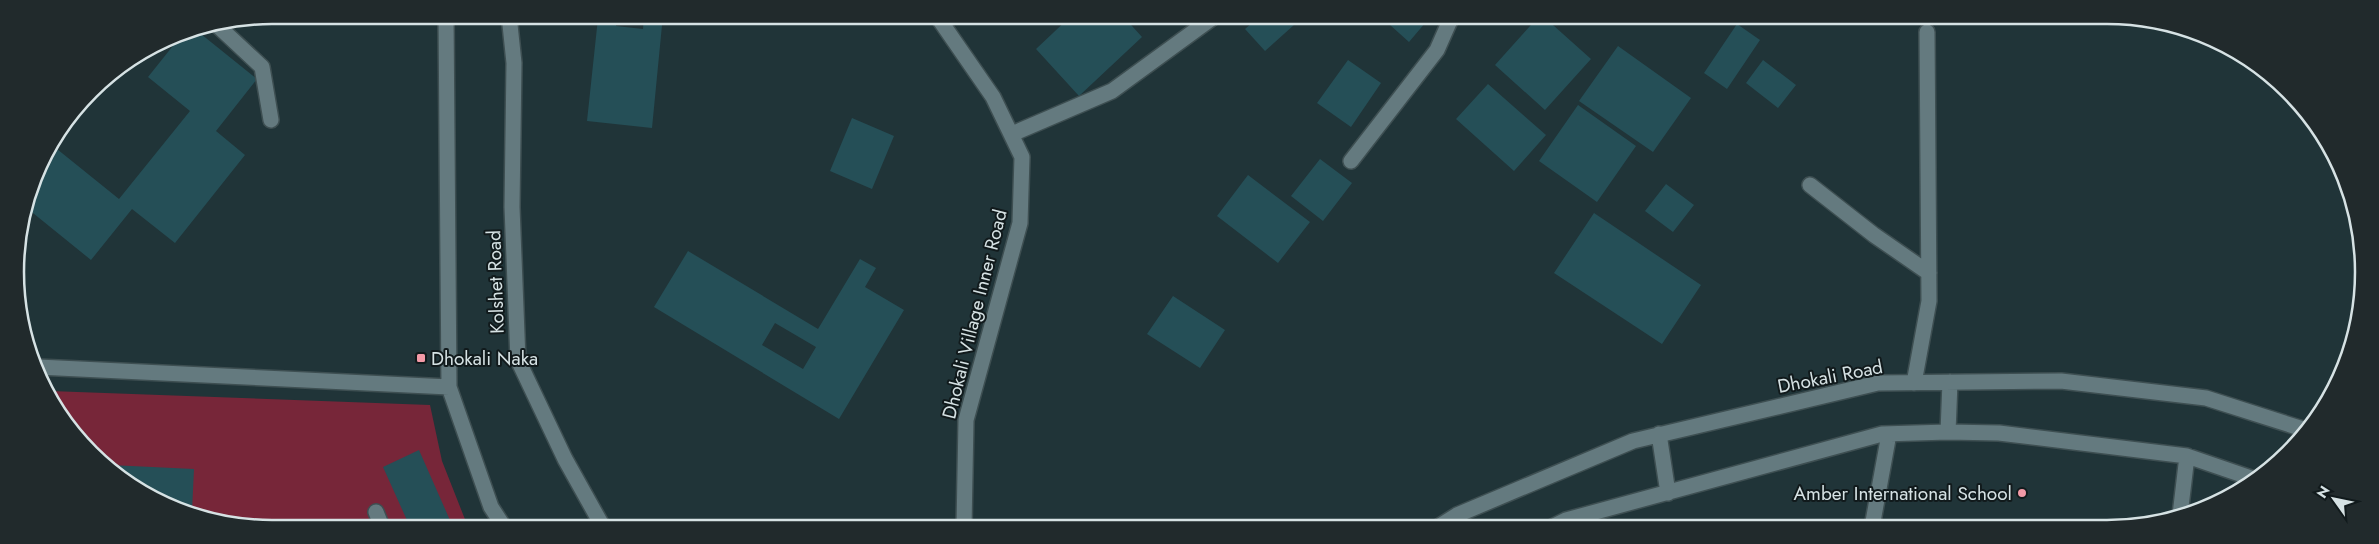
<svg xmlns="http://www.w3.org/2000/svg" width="2379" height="544" font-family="Jost,sans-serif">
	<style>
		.pitch { fill: #772639 }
		.building { fill: #254f57; fill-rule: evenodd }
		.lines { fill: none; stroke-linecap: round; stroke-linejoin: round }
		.minor-casing { stroke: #3e4f52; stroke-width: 18 }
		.minor { stroke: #647a7f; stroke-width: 15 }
		.poi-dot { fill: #f39aa7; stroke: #111a1c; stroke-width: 2 }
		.labels { text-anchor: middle; stroke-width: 4; stroke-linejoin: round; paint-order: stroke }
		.street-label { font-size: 19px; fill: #d6e2e4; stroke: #111a1c }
		.poi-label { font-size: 19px; fill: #d6e2e4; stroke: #111a1c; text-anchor: start }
		.rim { fill: none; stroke: #d6e2e4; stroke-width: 2.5 }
	</style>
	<rect width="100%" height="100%" fill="#203438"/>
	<path class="pitch" d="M 50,391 L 430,405 L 442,461 L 468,527 L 238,527 L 143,494 L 68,429 Z"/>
	<path class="building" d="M 644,15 L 663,15 L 652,128 L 587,121 L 598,18 L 617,20 L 616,26 L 643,29 Z
		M 1071,16 L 1123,16 L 1142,37 L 1079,96 L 1036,49 Z
		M 1260,16 L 1304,16 L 1265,51 L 1245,29 Z
		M 1380,16 L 1431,16 L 1409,42 Z
		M 1538,17 L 1544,17 L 1591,59 L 1545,110 L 1495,65 Z
		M 1737,24 L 1760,40 L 1727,89 L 1704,73 Z
		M 196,30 L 257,79 L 216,131 L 245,155 L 175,243 L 132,209 L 91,260 L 28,209 L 42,158 L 52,145 L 119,199 L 190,111 L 148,77 L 184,32 Z
		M 1618,46 L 1691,98 L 1653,152 L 1579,101 Z
		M 1348,60 L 1381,83 L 1351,127 L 1317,103 Z
		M 1763,60 L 1796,85 L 1778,108 L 1746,83 Z
		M 1488,84 L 1546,135 L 1514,171 L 1456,119 Z
		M 1578,105 L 1636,146 L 1597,202 L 1539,161 Z
		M 852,118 L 894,136 L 872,189 L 830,171 Z
		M 1320,159 L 1352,183 L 1323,221 L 1291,196 Z
		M 1248,175 L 1310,222 L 1278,263 L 1217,216 Z
		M 1666,184 L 1694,205 L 1673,232 L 1645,211 Z
		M 1594,213 L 1701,285 L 1662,344 L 1554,273 Z
		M 688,251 L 818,329 L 860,259 L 876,268 L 865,287 L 904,310 L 839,419 L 654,307 ZM 775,323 L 816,347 L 803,369 L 762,345 Z
		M 1173,296 L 1225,330 L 1200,368 L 1147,334 Z
		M 419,450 L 453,527 L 410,527 L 383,467 Z
		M 110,465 L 194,469 L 192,511 L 143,494 Z
		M 209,517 L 245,518 L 245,527 L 238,527 Z"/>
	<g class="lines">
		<g class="minor-casing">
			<path id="minor" d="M 446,15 L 449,387 L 491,507 L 504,527
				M 509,15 L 514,63 L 512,207 L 518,360 L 565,459 L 603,527
				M 937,16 L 993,97 L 1022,157 L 1020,223 L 966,420 L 964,527
				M 218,26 L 262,67 L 271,120
				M 1012,134 L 1112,91 L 1215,16
				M 1351,161 L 1437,50 L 1452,16
				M 1810,185 L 1874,235 L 1929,273
				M 38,367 L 449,387
				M 1914,383 L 1929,301 L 1927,32
				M 1948,432 L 1950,382
				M 1659,434 L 1668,493
				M 376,512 L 382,527
				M 2180,515 L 2187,456
				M 1438,527 L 1457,515 L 1633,441 L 1878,383 L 2061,381 L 2206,398 L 2306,430
				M 1552,527 L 1566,520 L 1882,434 L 1948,432 L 1999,433 L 2187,456 L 2254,479
				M 1872,527 L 1889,434"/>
		</g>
		<use href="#minor" class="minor"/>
	</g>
	<g class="poi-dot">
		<rect x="416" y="353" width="10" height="10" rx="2.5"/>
		<circle cx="2022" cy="493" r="5"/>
	</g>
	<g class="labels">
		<g class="street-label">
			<text transform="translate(495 282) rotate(-92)" y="7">Kolshet Road</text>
			<text transform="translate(974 314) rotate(-76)" y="7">Dhokali Village Inner Road</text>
			<text transform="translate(1830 376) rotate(-11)" y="7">Dhokali Road</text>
		</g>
		<g class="poi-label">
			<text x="431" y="365">Dhokali Naka</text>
			<text x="2012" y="500" text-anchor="end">Amber International School</text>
		</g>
	</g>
	<path d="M0 0H2379V544H0ZM272 24H2107A248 248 0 0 1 2355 272V272A248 248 0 0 1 2107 520H272A248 248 0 0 1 24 272V272A248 248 0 0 1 272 24Z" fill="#212a2c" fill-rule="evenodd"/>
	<path class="rim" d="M272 24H2107A248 248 0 0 1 2355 272V272A248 248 0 0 1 2107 520H272A248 248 0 0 1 24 272V272A248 248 0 0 1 272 24Z"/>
	<g transform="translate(2334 499) rotate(303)" stroke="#111a1c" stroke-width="4" paint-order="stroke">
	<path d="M0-4L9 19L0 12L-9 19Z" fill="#d6e2e4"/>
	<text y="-8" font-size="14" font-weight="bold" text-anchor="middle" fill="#d6e2e4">N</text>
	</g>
</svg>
